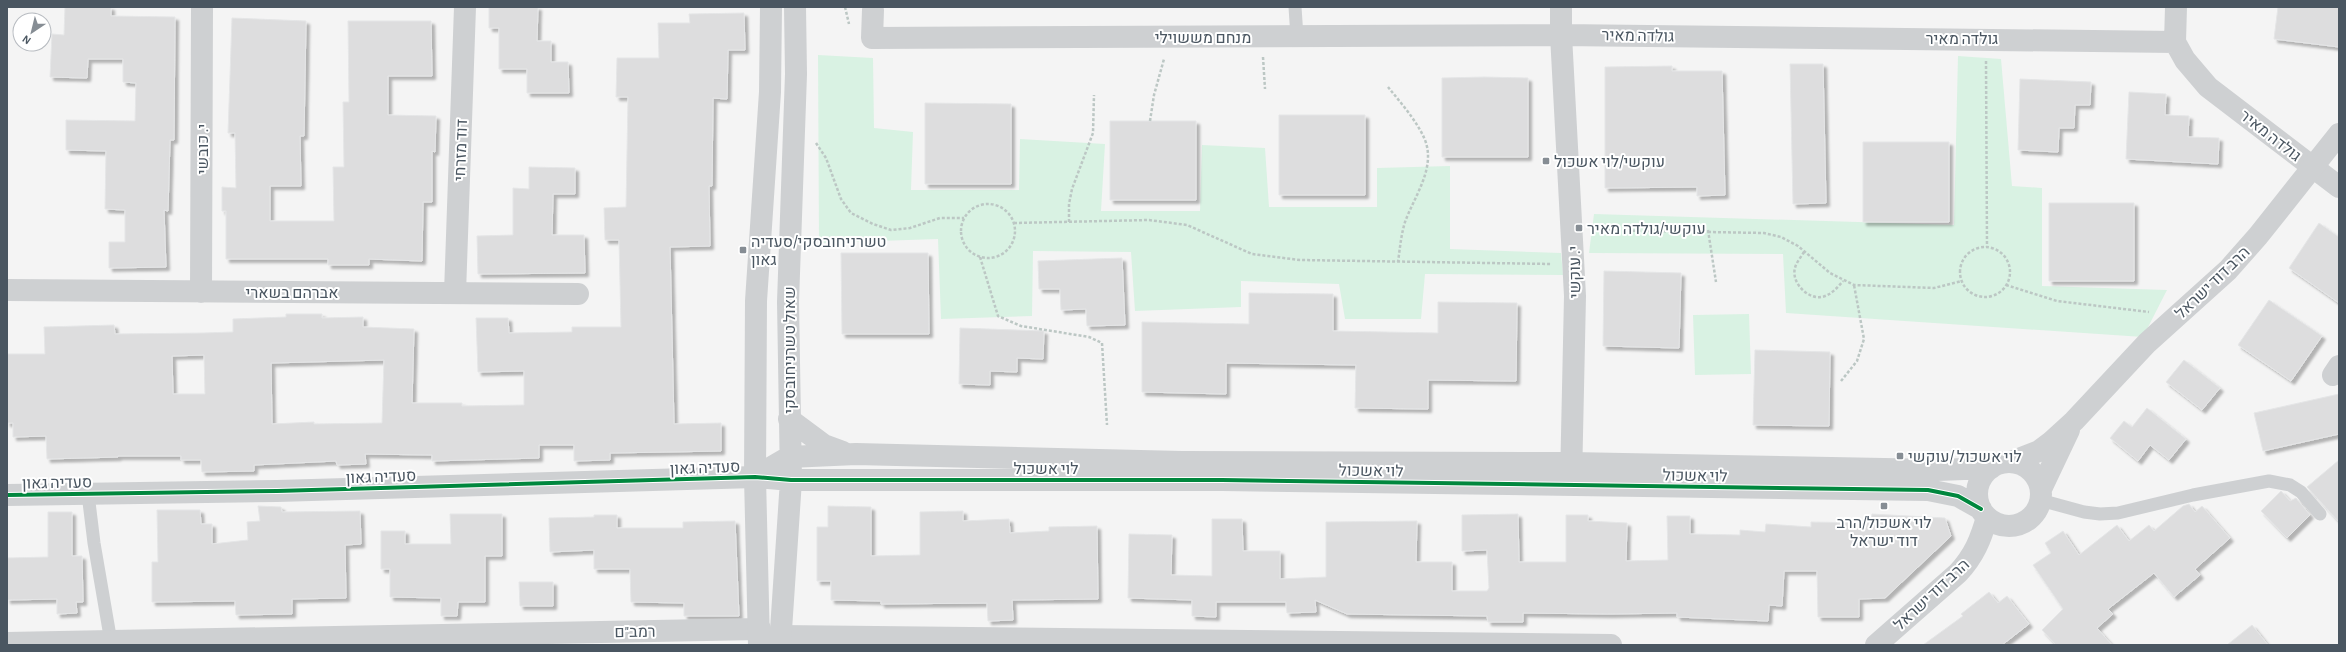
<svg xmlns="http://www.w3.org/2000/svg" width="2346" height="652" font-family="'Alegreya Sans',Heebo,sans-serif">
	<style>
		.green { fill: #d9f2e3 }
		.building { fill: #ddddde; stroke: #e5e6e7; fill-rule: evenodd; filter: url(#shadow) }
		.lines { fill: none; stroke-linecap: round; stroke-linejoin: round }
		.path { stroke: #bcc7c4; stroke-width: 2.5; stroke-dasharray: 3 2; stroke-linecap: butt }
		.service { stroke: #ced0d2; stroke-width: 13 }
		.minor { stroke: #ced0d2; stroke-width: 22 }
		.tertiary { stroke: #ced0d2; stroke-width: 22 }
		.cycleway-casing { stroke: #fff; stroke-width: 6 }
		.cycleway { stroke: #00873e; stroke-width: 4 }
		.poi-dot { fill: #868d94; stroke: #fff; stroke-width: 1.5 }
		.labels { text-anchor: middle; stroke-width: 4; stroke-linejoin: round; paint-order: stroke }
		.street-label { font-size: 16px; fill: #4a5661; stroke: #fff }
		.poi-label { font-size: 16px; fill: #4a5661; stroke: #fff; text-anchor: start }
	</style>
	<defs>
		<filter id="shadow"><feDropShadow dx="3.5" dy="3.5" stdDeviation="1" flood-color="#0004"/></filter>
	</defs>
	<rect width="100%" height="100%" fill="#f4f4f4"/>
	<path class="green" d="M 818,55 L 873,58 L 874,128 L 913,132 L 911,190 L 1019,190 L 1020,139 L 1105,144 L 1101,211 L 1200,211 L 1202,145 L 1265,148 L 1269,207 L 1377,207 L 1377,168 L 1450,166 L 1450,249 L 1561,253 L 1563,275 L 1425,274 L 1421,319 L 1345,319 L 1339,284 L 1241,281 L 1241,307 L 1135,311 L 1131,252 L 1033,251 L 1032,316 L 941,319 L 938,239 L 819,243 Z
		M 1958,56 L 2001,59 L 2012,186 L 2042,188 L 2042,286 L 2167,290 L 2143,337 L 1786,313 L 1783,254 L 1589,253 L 1594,214 L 1954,225 Z
		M 1749,314 L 1751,374 L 1695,375 L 1693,315 Z"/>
	<path class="building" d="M 65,7 L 111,7 L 111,16 L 175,17 L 174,140 L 170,140 L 168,211 L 164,210 L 166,267 L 109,268 L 109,242 L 125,242 L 125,210 L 105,209 L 106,151 L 66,150 L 66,120 L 135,121 L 136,83 L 123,82 L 123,59 L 88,59 L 87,78 L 50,77 L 52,34 L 64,35 Z
		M 489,7 L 538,7 L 537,41 L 551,41 L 551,62 L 568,62 L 569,93 L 527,93 L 527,69 L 499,69 L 499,28 L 489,28 Z
		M 2278,7 L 2339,7 L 2339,47 L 2274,39 Z
		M 744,13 L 745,50 L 728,50 L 727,99 L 713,98 L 712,186 L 709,186 L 710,246 L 670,247 L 674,424 L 721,423 L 721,451 L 610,453 L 610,460 L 574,461 L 574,445 L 539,445 L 539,458 L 432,461 L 432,455 L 365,454 L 366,464 L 337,465 L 336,461 L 254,465 L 254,471 L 202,472 L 201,460 L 181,460 L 181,456 L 118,456 L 118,457 L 47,459 L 46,436 L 13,437 L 13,423 L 7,423 L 7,354 L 45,354 L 44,327 L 114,325 L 115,334 L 203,333 L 233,332 L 233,319 L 286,317 L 286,314 L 322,314 L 322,318 L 363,317 L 363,327 L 414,329 L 412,403 L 462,403 L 462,406 L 524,405 L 524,371 L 478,372 L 476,318 L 508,318 L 509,333 L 572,332 L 572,327 L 621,327 L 619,240 L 605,240 L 604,208 L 626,207 L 628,97 L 616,97 L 617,58 L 659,58 L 658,23 L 690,23 L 689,14 ZM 204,355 L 205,394 L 173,394 L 172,356 ZM 384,360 L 382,423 L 314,424 L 314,422 L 272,424 L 271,363 Z
		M 232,18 L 306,21 L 304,136 L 300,136 L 301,186 L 270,186 L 270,221 L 334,221 L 333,167 L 344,167 L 343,102 L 349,102 L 348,21 L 431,21 L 432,76 L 388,76 L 388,115 L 436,116 L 435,152 L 432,151 L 432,202 L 423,202 L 422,261 L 369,259 L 369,265 L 328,265 L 328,259 L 226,259 L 226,211 L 222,211 L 222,187 L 236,188 L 235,133 L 228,133 Z
		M 1790,64 L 1823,64 L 1826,203 L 1793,204 Z
		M 1672,66 L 1672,71 L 1722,71 L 1725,195 L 1697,196 L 1697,187 L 1605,188 L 1605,67 Z
		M 1484,77 L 1528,78 L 1528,157 L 1442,157 L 1442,78 Z
		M 2020,79 L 2091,82 L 2090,105 L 2075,105 L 2074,128 L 2059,128 L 2058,152 L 2018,150 Z
		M 2129,92 L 2166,94 L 2165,115 L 2189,116 L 2188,137 L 2219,138 L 2218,164 L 2126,159 Z
		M 925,103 L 1011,104 L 1011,184 L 925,184 Z
		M 1279,115 L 1365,115 L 1365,195 L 1279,195 Z
		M 1110,121 L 1196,121 L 1196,200 L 1110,200 Z
		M 1863,142 L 1949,142 L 1949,222 L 1863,222 Z
		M 529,167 L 575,168 L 575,194 L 553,194 L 552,235 L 584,235 L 585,273 L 478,274 L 477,236 L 513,235 L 513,188 L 529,189 Z
		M 2049,203 L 2134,203 L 2134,281 L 2049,281 Z
		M 2319,223 L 2339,237 L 2339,303 L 2289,268 Z
		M 841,253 L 928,253 L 929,334 L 842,334 Z
		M 1122,258 L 1125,325 L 1087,326 L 1086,309 L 1061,310 L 1060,289 L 1039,289 L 1038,261 Z
		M 1604,271 L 1681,273 L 1679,348 L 1603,346 Z
		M 1249,293 L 1333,294 L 1333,331 L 1438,333 L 1438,302 L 1517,303 L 1516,381 L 1428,380 L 1428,409 L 1355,408 L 1356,365 L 1226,363 L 1226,394 L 1142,392 L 1142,322 L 1249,324 Z
		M 2269,300 L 2322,336 L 2291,381 L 2238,345 Z
		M 960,328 L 1044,331 L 1043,359 L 1017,358 L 1017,372 L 990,371 L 990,385 L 959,384 Z
		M 1755,350 L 1830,352 L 1829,426 L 1753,425 Z
		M 2184,360 L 2220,388 L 2202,410 L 2166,382 Z
		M 2339,394 L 2339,434 L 2263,451 L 2254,413 Z
		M 2147,408 L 2186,439 L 2169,460 L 2150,445 L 2138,461 L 2110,438 L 2124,421 L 2132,427 Z
		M 2339,460 L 2339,522 L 2307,487 Z
		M 2281,491 L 2290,501 L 2296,498 L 2310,515 L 2287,538 L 2261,511 Z
		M 2189,504 L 2195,512 L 2202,506 L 2230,538 L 2195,569 L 2200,575 L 2174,597 L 2154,573 L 2108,609 L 2113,614 L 2097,628 L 2112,645 L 2056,645 L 2042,630 L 2063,609 L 2033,565 L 2051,553 L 2045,543 L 2063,531 L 2079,555 L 2117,525 L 2129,541 L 2149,525 L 2154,531 L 2183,506 Z
		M 258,506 L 281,507 L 282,512 L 360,511 L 361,544 L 345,545 L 346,598 L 292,599 L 292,614 L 236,615 L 235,601 L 152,602 L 152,562 L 158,562 L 157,510 L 200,510 L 201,524 L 212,524 L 212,544 L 248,540 L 247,522 L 260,521 Z
		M 828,506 L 871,507 L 871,556 L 920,555 L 920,512 L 963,511 L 963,521 L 1009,519 L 1010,533 L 1049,531 L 1049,527 L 1097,526 L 1098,599 L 1012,600 L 1013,620 L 988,621 L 987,603 L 881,604 L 881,601 L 831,600 L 831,581 L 817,581 L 817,527 L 828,527 Z
		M 48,512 L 72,512 L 72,556 L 82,556 L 83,602 L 76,602 L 77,613 L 57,614 L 57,599 L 7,600 L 7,558 L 48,557 Z
		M 450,514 L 502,514 L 502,556 L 485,556 L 485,602 L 458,602 L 457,616 L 441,616 L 441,598 L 390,597 L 390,569 L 381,569 L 381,531 L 405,531 L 405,544 L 451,544 Z
		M 1518,514 L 1519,562 L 1566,562 L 1566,515 L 1588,515 L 1588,521 L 1627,523 L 1626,561 L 1668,560 L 1667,516 L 1690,516 L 1690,534 L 1740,535 L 1740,530 L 1765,532 L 1766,524 L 1811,527 L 1811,522 L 1871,523 L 1872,514 L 1945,518 L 1951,536 L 1885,598 L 1859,599 L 1859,617 L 1818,617 L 1817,571 L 1784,571 L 1782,606 L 1769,605 L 1768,621 L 1677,617 L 1677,613 L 1609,614 L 1523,613 L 1523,622 L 1488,622 L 1487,616 L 1347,614 L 1315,600 L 1316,612 L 1287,613 L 1286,602 L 1216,602 L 1216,617 L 1192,616 L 1192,600 L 1128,598 L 1129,534 L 1172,535 L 1171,575 L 1212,576 L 1212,519 L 1242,519 L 1243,551 L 1280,551 L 1280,579 L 1326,577 L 1326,522 L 1417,521 L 1416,562 L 1452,562 L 1452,591 L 1487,591 L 1489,588 L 1487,550 L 1462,551 L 1462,515 Z
		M 594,515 L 617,515 L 617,528 L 683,528 L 683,522 L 735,521 L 739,616 L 684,616 L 684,603 L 631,602 L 630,569 L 594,569 L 594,550 L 550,552 L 549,518 L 594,517 Z
		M 519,582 L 553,582 L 553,606 L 520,606 Z
		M 1989,592 L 1998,603 L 2007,596 L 2029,624 L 2002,645 L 1923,645 L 1963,616 L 1961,614 Z
		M 2252,625 L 2268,645 L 2227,645 Z"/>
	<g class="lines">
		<path class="path" d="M 845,7 L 849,24
			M 1263,57 L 1265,89
			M 1986,61 L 1987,247
			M 1388,87 C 1401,103 1417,121 1425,140 C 1436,168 1414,197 1405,222 C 1401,235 1400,248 1398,262
			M 1150,121 L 1154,95 L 1164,59
			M 816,143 L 826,158 L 841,199 L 851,213 L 873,224 L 891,230 L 910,228 L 940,218 L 964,218
			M961 231a27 27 0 1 1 54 0a27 27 0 1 1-54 0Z
			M 1069,222 L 1069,204 L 1072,189 L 1093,133 L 1094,95
			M 1014,223 L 1149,220 L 1187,225 L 1252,254 L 1300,260 L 1552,264
			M 1593,230 L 1764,233 L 1781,237 L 1798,246 L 1830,273 L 1854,285 L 1934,288 L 1962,281
			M 1708,230 L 1716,282
			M1960 272a25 25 0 1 1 50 0a25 25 0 1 1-50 0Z
			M 1804,252 C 1801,257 1796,263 1795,268 C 1791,282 1807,299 1821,297 C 1830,296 1837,288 1843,281
			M 980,257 L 998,316 L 1021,326 L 1089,337 L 1102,343 L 1107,425
			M 2006,285 L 2057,301 L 2149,312
			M 1841,381 L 1857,361 L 1864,339 L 1854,285"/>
		<path class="service" d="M 1295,7 L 1297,37
			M 88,494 L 94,543 L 111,642
			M 2040,500 L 2084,512 L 2100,514 L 2118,513 L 2193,495 L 2269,481 L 2290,485 L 2301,492 L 2320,514"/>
		<path class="minor" d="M 1561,7 L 1561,35 L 1575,296 L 1571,481
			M 873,10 L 872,38 L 1561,35 L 2175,42
			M 2175,42 L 2185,60 L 2208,87 L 2339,187
			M 2175,42 L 2176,7
			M 7,290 L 578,294
			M 201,292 L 202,7
			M 455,293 L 465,7
			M 2333,375 L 2339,366
			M 7,495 L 277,491 L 755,477
			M 780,636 L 1611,645
			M 7,643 L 760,629"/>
		<path class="tertiary" d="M 789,419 L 824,445 L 843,452
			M 2011,462 L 2039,451 L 2051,442 L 2074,421 L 2147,343 L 2228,270 L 2258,236 L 2339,134
			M1977 494a32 32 0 1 1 64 0a32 32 0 1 1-64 0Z
			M 755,477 L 789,457 L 856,454 L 1182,462 L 1571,463 L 1937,470 L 1991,468
			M 755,477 L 791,480 L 1222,480 L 1928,490 L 1958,496 L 1981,509
			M 2041,489 L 2069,430
			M 759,645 L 755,477 L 756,301 L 770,92 L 771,7
			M 780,645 L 791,480 L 788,302 L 796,74 L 795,7
			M 1876,645 L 1958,573 C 1974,556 1981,539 1987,517"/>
		<g class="cycleway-casing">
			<path id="cycleway" d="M 7,495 L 277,491 L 755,477 L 791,480 L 1222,480 L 1928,490 L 1958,496 L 1981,509"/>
		</g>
		<use href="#cycleway" class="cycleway"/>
	</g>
	<g class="poi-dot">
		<rect x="1542" y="157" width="8" height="8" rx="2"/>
		<rect x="1575" y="224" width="8" height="8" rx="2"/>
		<rect x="739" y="246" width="8" height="8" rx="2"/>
		<rect x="1896" y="452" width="8" height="8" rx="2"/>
		<rect x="1880" y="502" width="8" height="8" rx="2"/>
	</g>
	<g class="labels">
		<g class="street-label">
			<text transform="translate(1638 35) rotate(1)" y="6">גולדה מאיר</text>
			<text x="1203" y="43">מנחם מששוילי</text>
			<text x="1962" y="44">גולדה מאיר</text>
			<text transform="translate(2271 135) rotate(38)" y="6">גולדה מאיר</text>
			<text transform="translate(202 149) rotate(-90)" y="6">י. כובשי</text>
			<text transform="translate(460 150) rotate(-88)" y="6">דוד מזרחי</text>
			<text transform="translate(1574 272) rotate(-91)" y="6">י. עוקשי</text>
			<text transform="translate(2212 282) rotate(-44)" y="6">הרב דוד ישראל</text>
			<text x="292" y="298">אברהם בשארי</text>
			<text transform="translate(789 350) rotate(-90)" y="6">שאול טשרניחובסקי</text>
			<text transform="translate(705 467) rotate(-2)" y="6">סעדיה גאון</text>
			<text x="1046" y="474">לוי אשכול</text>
			<text transform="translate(1371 470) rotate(1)" y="6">לוי אשכול</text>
			<text transform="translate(1695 475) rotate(1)" y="6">לוי אשכול</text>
			<text transform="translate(381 476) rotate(-2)" y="6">סעדיה גאון</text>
			<text transform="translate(57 482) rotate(-1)" y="6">סעדיה גאון</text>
			<text transform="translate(1931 594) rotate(-43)" y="6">הרב דוד ישראל</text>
			<text transform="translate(635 631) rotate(-1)" y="6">רמב"ם</text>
		</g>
		<g class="poi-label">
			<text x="1554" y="167">עוקשי/לוי אשכול</text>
			<text x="1587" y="234">עוקשי/גולדה מאיר</text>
			<text x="751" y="247">טשרניחובסקי/סעדיה<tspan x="751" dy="18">גאון</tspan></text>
			<text x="1908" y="462">לוי אשכול /עוקשי</text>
			<text x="1884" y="528" text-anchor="middle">לוי אשכול/הרב<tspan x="1884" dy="18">דוד ישראל</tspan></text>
		</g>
	</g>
	<rect width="2346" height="652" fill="none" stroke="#4a5661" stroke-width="16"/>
	<g transform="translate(32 32) rotate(215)"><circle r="19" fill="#ffffff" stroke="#b7bbc0"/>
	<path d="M0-3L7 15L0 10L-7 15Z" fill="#868d94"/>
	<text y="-6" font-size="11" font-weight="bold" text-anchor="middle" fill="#4a5661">N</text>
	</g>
</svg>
